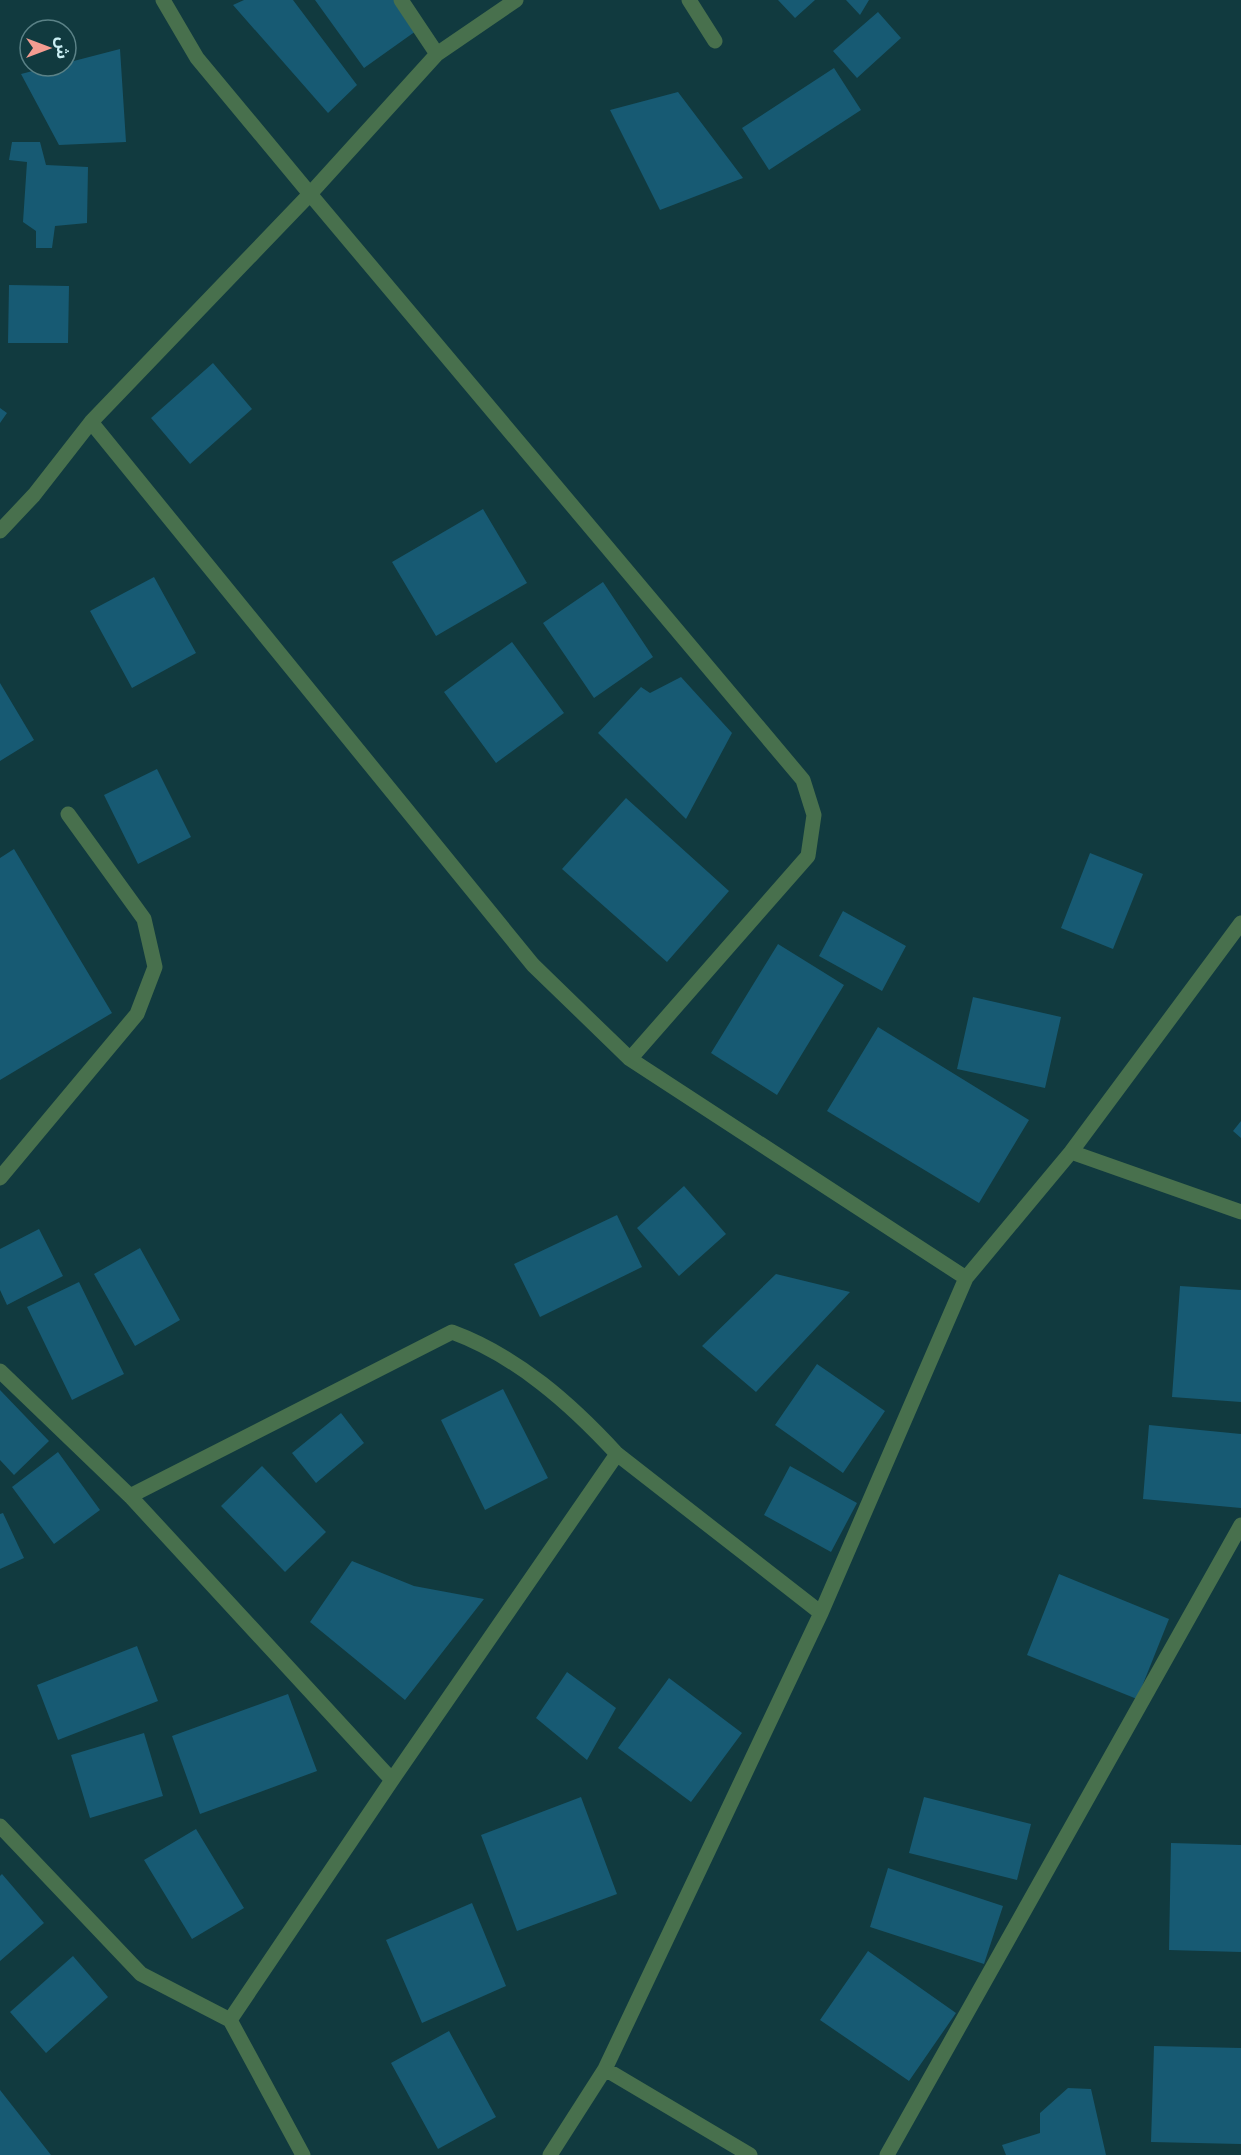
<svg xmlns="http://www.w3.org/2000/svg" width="1241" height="2155" font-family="'PT Sans','Noto Sans Arabic',sans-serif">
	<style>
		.building { fill: #175a73 }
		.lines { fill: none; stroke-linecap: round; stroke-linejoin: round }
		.minor { stroke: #48704d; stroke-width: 15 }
	</style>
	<rect width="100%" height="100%" fill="#113a3f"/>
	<path class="building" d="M 244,0 L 293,0 L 357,85 L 328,113 L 233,5 Z
		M 315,0 L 394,0 L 416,31 L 364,68 Z
		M 778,0 L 815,0 L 795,18 Z
		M 846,0 L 869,0 L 860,15 Z
		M 878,12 L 901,38 L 857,78 L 833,51 Z
		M 120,49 L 126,142 L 59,145 L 21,74 L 52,66 L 66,66 L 66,63 Z
		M 834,68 L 861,110 L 769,170 L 742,128 Z
		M 678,92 L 743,178 L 660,210 L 610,110 Z
		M 12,142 L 40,142 L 46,165 L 88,167 L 87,223 L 55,226 L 52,248 L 36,248 L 36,231 L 23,222 L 27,162 L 9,160 Z
		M 9,285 L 69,286 L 68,343 L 8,343 Z
		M 213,363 L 252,409 L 190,464 L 151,418 Z
		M 0,408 L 7,413 L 0,423 Z
		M 483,509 L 527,583 L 436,636 L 392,562 Z
		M 154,577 L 196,653 L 132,688 L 90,611 Z
		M 603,582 L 653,657 L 594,698 L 543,623 Z
		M 512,642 L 564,713 L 496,763 L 444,692 Z
		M 681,677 L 732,733 L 686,819 L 598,733 L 641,687 L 650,693 Z
		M 0,683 L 34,740 L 0,761 Z
		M 157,769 L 191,837 L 138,864 L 104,795 Z
		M 626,798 L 729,891 L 667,962 L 562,869 Z
		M 14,849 L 112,1013 L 0,1080 L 0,858 Z
		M 1090,853 L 1143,874 L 1113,949 L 1061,928 Z
		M 843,911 L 906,946 L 882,991 L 819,956 Z
		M 778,944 L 844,985 L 777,1095 L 711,1053 Z
		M 973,997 L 1061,1017 L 1045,1088 L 957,1069 Z
		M 878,1027 L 1029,1120 L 979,1203 L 827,1111 Z
		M 1241,1121 L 1241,1138 L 1233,1131 Z
		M 684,1186 L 726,1234 L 679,1276 L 637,1228 Z
		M 617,1215 L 642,1267 L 540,1317 L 514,1264 Z
		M 39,1229 L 63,1276 L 7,1305 L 0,1290 L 0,1249 Z
		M 140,1248 L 180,1320 L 135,1346 L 94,1274 Z
		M 776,1274 L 850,1292 L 756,1392 L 702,1346 Z
		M 79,1282 L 124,1374 L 72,1400 L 27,1307 Z
		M 1180,1286 L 1241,1290 L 1241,1402 L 1172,1397 Z
		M 817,1364 L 885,1411 L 843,1473 L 775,1425 Z
		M 503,1389 L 548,1478 L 485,1510 L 441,1420 Z
		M 0,1390 L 49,1441 L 14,1475 L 0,1460 Z
		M 341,1413 L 364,1443 L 316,1483 L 292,1453 Z
		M 1149,1425 L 1241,1434 L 1241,1508 L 1143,1499 Z
		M 58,1452 L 100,1510 L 54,1544 L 12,1487 Z
		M 262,1466 L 326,1532 L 285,1572 L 221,1506 Z
		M 790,1466 L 857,1503 L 831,1552 L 764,1515 Z
		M 3,1513 L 24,1558 L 0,1569 L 0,1514 Z
		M 352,1561 L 414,1586 L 484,1599 L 405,1700 L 310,1622 Z
		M 1059,1574 L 1169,1619 L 1137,1699 L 1027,1655 Z
		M 137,1646 L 158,1701 L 58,1740 L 37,1685 Z
		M 567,1672 L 616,1708 L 587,1760 L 536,1718 Z
		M 669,1678 L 742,1733 L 691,1802 L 618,1748 Z
		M 288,1694 L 317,1771 L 200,1814 L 172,1736 Z
		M 144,1733 L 163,1796 L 90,1818 L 71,1755 Z
		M 581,1797 L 617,1894 L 517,1931 L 481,1835 Z
		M 924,1797 L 1031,1824 L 1017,1880 L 909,1853 Z
		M 196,1829 L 244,1908 L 192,1939 L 144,1860 Z
		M 1171,1843 L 1241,1845 L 1241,1952 L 1169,1950 Z
		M 888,1868 L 1003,1906 L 984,1964 L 870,1927 Z
		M 2,1874 L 44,1923 L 0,1961 L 0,1876 Z
		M 472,1903 L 506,1986 L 422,2023 L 386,1940 Z
		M 868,1951 L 956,2013 L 909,2081 L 820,2020 Z
		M 73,1956 L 108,1997 L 46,2053 L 10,2012 Z
		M 449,2031 L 496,2117 L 438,2149 L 391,2063 Z
		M 1154,2046 L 1241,2048 L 1241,2144 L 1151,2142 Z
		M 1068,2088 L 1091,2089 L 1106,2155 L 1006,2155 L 1002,2145 L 1040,2133 L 1040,2113 Z
		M 0,2090 L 51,2155 L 0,2155 Z"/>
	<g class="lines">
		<path class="minor" d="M 163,0 L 197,58 L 310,194 L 803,780 L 814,815 L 808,856 L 630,1059 L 966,1278
			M 401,0 L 437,54
			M 689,0 L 715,41
			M 91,422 L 533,965 L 630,1059
			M 0,531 L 34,495 L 91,422 L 310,194 L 437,54 L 516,0
			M 1071,1152 L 1241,1212
			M 0,1178 L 137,1014 L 155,967 L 144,919 L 68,814
			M 0,1371 L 130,1496 L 392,1780
			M 130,1496 L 452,1332 C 517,1356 571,1404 617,1454 L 821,1613
			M 0,1826 L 141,1974 L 230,2020
			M 605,2069 L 750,2155
			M 303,2155 L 230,2020 L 392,1780 L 617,1454
			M 550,2155 L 605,2069 L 821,1613 L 966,1278 L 1071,1152 L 1241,923
			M 887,2155 L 1241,1525"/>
	</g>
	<g transform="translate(48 48) rotate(90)"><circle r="28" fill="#113a3f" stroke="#5b8287" stroke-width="1.5"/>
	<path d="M0-4.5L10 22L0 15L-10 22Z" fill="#f59c91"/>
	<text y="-9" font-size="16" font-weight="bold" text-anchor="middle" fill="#cbeff4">ش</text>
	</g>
</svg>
